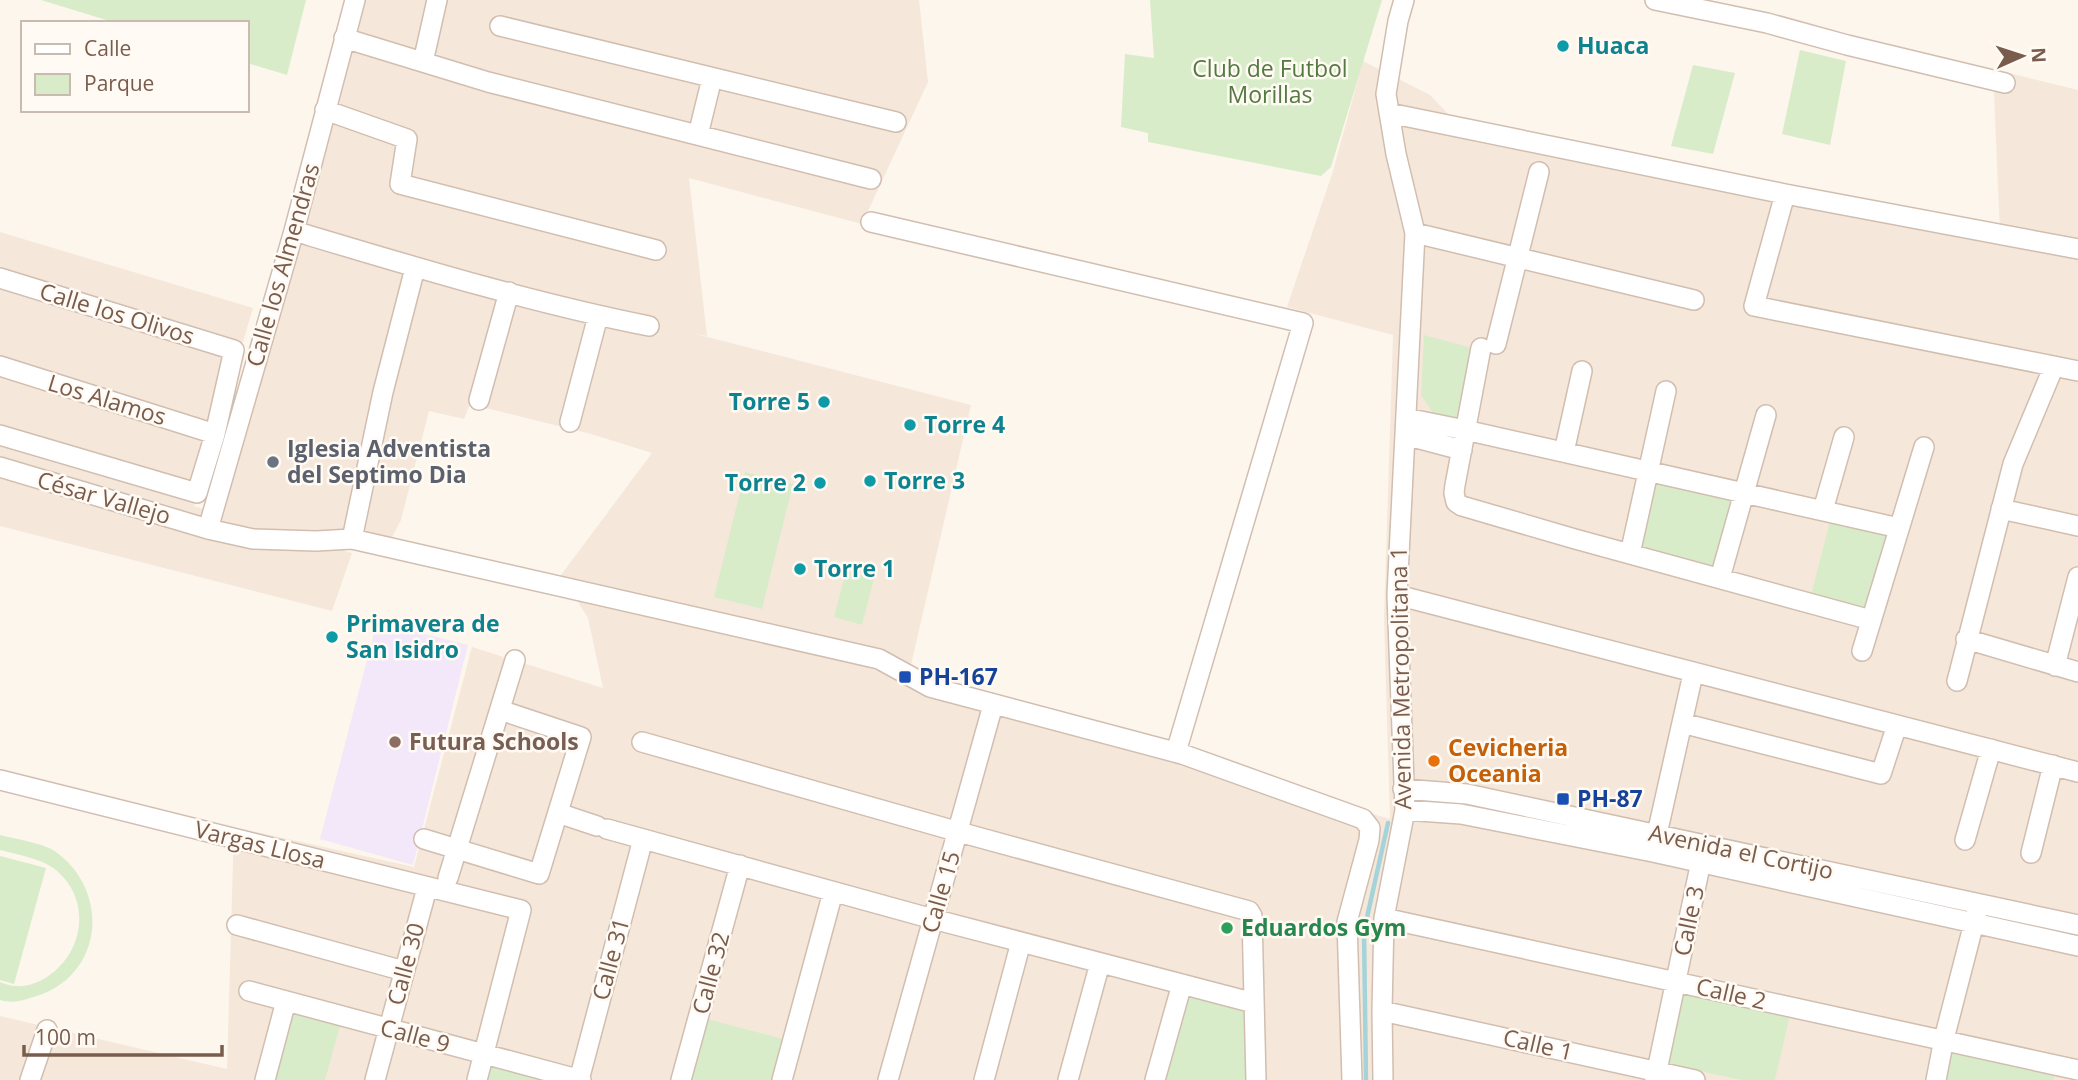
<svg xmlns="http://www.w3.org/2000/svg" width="2078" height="1080" font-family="'Open Sans',sans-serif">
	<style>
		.residential { fill: #f5e8da }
		.education { fill: #f3e8fa }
		.green { fill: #d8ecc9 }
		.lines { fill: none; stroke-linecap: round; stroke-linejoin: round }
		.stream { stroke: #a5d3da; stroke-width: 4.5 }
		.minor-casing { stroke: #d1beb0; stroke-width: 22 }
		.minor { stroke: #fff; stroke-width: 19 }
		.culture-dot { fill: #0f9aa8; stroke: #fffaf3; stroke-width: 2.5 }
		.worship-dot { fill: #6b7280; stroke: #fffaf3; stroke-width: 2.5 }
		.transit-dot { fill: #1a4fb4; stroke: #fffaf3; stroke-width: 2.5 }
		.education-dot { fill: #8d6e63; stroke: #fffaf3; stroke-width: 2.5 }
		.food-dot { fill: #e8710a; stroke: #fffaf3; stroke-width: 2.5 }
		.leisure-dot { fill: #2e9e5b; stroke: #fffaf3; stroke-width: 2.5 }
		.labels { text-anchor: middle; stroke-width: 5; stroke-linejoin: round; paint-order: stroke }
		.culture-label { font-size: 23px; font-weight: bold; fill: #0d838f; stroke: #fffaf3; text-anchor: start }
		.park-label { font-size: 23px; fill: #537a41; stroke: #fffaf3 }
		.street-label { font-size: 23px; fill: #7a5c4d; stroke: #fffaf3 }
		.worship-label { font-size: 23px; font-weight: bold; fill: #5b616d; stroke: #fffaf3; text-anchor: start }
		.transit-label { font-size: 23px; font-weight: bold; fill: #164399; stroke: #fffaf3; text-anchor: start }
		.education-label { font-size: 23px; font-weight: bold; fill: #785e54; stroke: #fffaf3; text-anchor: start }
		.food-label { font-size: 23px; font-weight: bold; fill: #c56008; stroke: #fffaf3; text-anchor: start }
		.leisure-label { font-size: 23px; font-weight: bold; fill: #27864d; stroke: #fffaf3; text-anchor: start }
	</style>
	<rect width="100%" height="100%" fill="#fdf6ec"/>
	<path class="residential" d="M 357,0 L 919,0 L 928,82 L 862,224 L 689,178 L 707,336 L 692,333 L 971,405 L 910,669 L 1177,758 L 1390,819 L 1384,619 L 1393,335 L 1287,307 L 1333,171 L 1363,61 L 1430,95 L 1475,142 L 1918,228 L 2000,233 L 1993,69 L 2078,90 L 2078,1080 L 0,1080 L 0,1016 L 227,1069 L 234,827 L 414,867 L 472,647 L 603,688 L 588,618 L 561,575 L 652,453 L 591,434 L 470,404 L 464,419 L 429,411 L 401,520 L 387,547 L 308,540 L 352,553 L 332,611 L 0,526 L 0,232 L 253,308 L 194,506 L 213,512 Z"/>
	<path class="education" d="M 377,622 L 468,645 L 413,865 L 320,839 Z"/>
	<path class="green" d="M 41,0 L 306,0 L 287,75 L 247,63 L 247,23 L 116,23 Z
		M 1150,0 L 1382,0 L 1331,167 L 1321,176 L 1148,142 L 1148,133 L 1121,127 L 1125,54 L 1154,58 Z
		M 1800,50 L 1846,61 L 1830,145 L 1782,134 Z
		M 1693,65 L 1735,73 L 1713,154 L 1671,146 Z
		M 1424,335 L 1476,349 L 1461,419 L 1433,413 L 1421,395 Z
		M 745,472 L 793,484 L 762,609 L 714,597 Z
		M 1654,478 L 1738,497 L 1717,571 L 1638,549 Z
		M 1830,521 L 1893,534 L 1869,612 L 1811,595 Z
		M 846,571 L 874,579 L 862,625 L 834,617 Z
		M 0,835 C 15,839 44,843 56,852 C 111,892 103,975 37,996 C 24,1000 13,1004 0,1000 L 0,982 C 5,984 11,986 16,986 C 27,987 37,983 47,977 C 84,953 92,900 56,870 C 41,858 18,855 0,850 Z
		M 0,856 L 46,868 L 14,984 L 0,980 Z
		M 1682,990 L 1790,1015 L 1775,1080 L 1742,1080 L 1666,1064 Z
		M 1185,994 L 1250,1011 L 1250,1080 L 1162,1080 Z
		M 290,1012 L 340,1026 L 325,1080 L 271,1080 Z
		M 707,1019 L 787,1040 L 775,1080 L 692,1080 Z
		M 1953,1050 L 2055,1074 L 2053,1080 L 1947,1080 Z
		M 490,1064 L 546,1080 L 486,1080 Z"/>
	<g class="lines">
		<path class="stream" d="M 1366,1080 L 1364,931 L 1388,823"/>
		<g class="minor-casing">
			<path id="minor" d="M 1655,0 L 1767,23 L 1847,45 L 2005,83
				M 500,26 L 896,122
				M 344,38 L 488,82 L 871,179
				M 423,62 L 437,0
				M 325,110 L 407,139 L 400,184 L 656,250
				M 1389,113 L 1785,194 L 2078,249
				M 698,135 L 712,78
				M 1785,194 L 1754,306 L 2078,371
				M 871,222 L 1303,323 L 1176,752
				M 294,231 C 411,266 529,302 649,326
				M 1415,233 L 1694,300
				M 0,278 L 234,350 L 215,434 L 197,493 L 0,435
				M 1496,344 L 1539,172
				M 1481,348 L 1455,485 L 1454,493 L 1456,502 L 1462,506 L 1575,539 L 1871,620
				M 0,366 L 215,434
				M 479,400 L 509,292
				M 1406,418 L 1465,430 L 1899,528
				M 570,422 L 598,316
				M 1405,435 L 1462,450
				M 1564,452 L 1582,371
				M 0,467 L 208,529 L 253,539 L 316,541 L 352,539 L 879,659 L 930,687 L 1182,754 L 1363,819 L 1370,828 L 1369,840 L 1347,922 L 1352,1080
				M 2001,509 L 2078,526
				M 1823,510 L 1844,437
				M 208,529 L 294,231 L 355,0
				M 352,539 L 383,392 L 415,268
				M 1630,554 L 1666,391
				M 1720,578 L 1766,415
				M 1397,595 L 2078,772
				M 1966,639 L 2078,672
				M 1862,651 L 1924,447
				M 2055,666 L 2078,577
				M 1957,681 L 2013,464 L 2054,366
				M 1682,723 L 1881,774 L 1897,725
				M 642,742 L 959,832 L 1249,911 L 1252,916 L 1256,1080
				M 0,780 L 521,910 L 477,1080
				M 1403,789 L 1467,794 L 2078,925
				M 1405,810 L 1461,814 L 1653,852 L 2078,946
				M 558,813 L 597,826
				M 607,829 L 933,919 L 1254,1003
				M 1657,834 L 1693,674
				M 424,839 L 539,874 L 581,737 L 500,710
				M 1965,840 L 1991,749
				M 2031,853 L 2053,765
				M 448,878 L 515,660
				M 1384,918 L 2078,1070
				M 237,925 L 404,971
				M 249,991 L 581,1080
				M 1382,1011 L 1695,1080
				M 30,1080 L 47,1030
				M 265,1080 L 286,1001
				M 375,1080 L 427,888
				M 579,1080 L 643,839
				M 681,1080 L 740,865
				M 782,1080 L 833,892
				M 888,1080 L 993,705
				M 984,1080 L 1021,942
				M 1068,1080 L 1100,963
				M 1155,1080 L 1182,984
				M 1383,1080 L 1382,1011 L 1384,918 L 1405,810 L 1397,595 L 1415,233 L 1396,154 L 1386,94 L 1398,21 L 1404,0
				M 1655,1080 L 1703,852
				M 1936,1080 L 1944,1039 L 1977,911"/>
		</g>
		<use href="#minor" class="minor"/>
	</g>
	<g class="culture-dot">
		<circle cx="1563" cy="46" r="7"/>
		<circle cx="824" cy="402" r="7"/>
		<circle cx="910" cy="425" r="7"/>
		<circle cx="870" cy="481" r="7"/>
		<circle cx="820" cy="483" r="7"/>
		<circle cx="800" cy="569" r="7"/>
		<circle cx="332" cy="637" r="7"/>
	</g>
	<circle class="worship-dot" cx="273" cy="462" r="7"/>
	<g class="transit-dot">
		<rect x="898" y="670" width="14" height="14" rx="3.5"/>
		<rect x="1556" y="792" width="14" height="14" rx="3.5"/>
	</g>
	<circle class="education-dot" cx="395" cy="742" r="7"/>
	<circle class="food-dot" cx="1434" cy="761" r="7"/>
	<circle class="leisure-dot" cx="1227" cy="928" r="7"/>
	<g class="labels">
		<g class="culture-label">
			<text x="1577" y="54">Huaca</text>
			<text x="810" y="410" text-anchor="end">Torre 5</text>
			<text x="924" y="433">Torre 4</text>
			<text x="884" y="489">Torre 3</text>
			<text x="806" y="491" text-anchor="end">Torre 2</text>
			<text x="814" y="577">Torre 1</text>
			<text x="346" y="632">Primavera de<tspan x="346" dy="26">San Isidro</tspan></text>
		</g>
		<g class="park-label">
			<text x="1270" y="77">Club de Futbol<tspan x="1270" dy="26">Morillas</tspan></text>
		</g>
		<g class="street-label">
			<text transform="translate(283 265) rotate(-74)" y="8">Calle los Almendras</text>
			<text transform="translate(117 314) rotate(17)" y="8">Calle los Olivos</text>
			<text transform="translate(107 400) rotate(17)" y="8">Los Alamos</text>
			<text transform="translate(104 498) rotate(16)" y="8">César Vallejo</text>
			<text transform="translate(1401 678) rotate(-91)" y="8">Avenida Metropolitana 1</text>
			<text transform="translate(260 845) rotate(14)" y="8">Vargas Llosa</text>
			<text transform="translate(1741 852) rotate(12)" y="8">Avenida el Cortijo</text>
			<text transform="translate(941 892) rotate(-74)" y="8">Calle 15</text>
			<text transform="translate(1689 921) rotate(-78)" y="8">Calle 3</text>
			<text transform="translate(611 959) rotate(-75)" y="8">Calle 31</text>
			<text transform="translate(406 964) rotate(-75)" y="8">Calle 30</text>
			<text transform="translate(711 973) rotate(-75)" y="8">Calle 32</text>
			<text transform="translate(1731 994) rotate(13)" y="8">Calle 2</text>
			<text transform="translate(415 1036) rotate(15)" y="8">Calle 9</text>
			<text transform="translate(1538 1045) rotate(13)" y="8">Calle 1</text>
		</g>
		<g class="worship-label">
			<text x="287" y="457">Iglesia Adventista<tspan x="287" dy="26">del Septimo Dia</tspan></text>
		</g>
		<g class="transit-label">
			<text x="919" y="685">PH-167</text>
			<text x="1577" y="807">PH-87</text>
		</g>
		<g class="education-label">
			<text x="409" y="750">Futura Schools</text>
		</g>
		<g class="food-label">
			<text x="1448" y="756">Cevicheria<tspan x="1448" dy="26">Oceania</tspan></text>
		</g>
		<g class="leisure-label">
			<text x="1241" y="936">Eduardos Gym</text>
		</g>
	</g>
	<rect x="21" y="21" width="228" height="91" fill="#fffaf3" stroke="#cabbb1" stroke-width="2"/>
	<rect x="35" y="44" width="35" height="10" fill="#ffffff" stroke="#cabbb1" stroke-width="2"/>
	<text x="84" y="56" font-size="21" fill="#7a5c4d">Calle</text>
	<rect x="35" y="74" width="35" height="21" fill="#d8ecc9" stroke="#cabbb1" stroke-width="2"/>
	<text x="84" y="91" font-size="21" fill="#7a5c4d">Parque</text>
	<g transform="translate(2022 56) rotate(87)" stroke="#fffaf3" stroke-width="5" paint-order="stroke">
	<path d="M0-5L12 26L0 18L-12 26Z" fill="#7a5c4d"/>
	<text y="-10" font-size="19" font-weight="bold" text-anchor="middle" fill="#7a5c4d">N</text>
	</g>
	<path d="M24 1045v10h198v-10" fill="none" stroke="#7a5c4d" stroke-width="3.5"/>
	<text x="35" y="1045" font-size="21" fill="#7a5c4d" stroke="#fffaf3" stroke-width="5" paint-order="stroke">100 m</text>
</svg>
